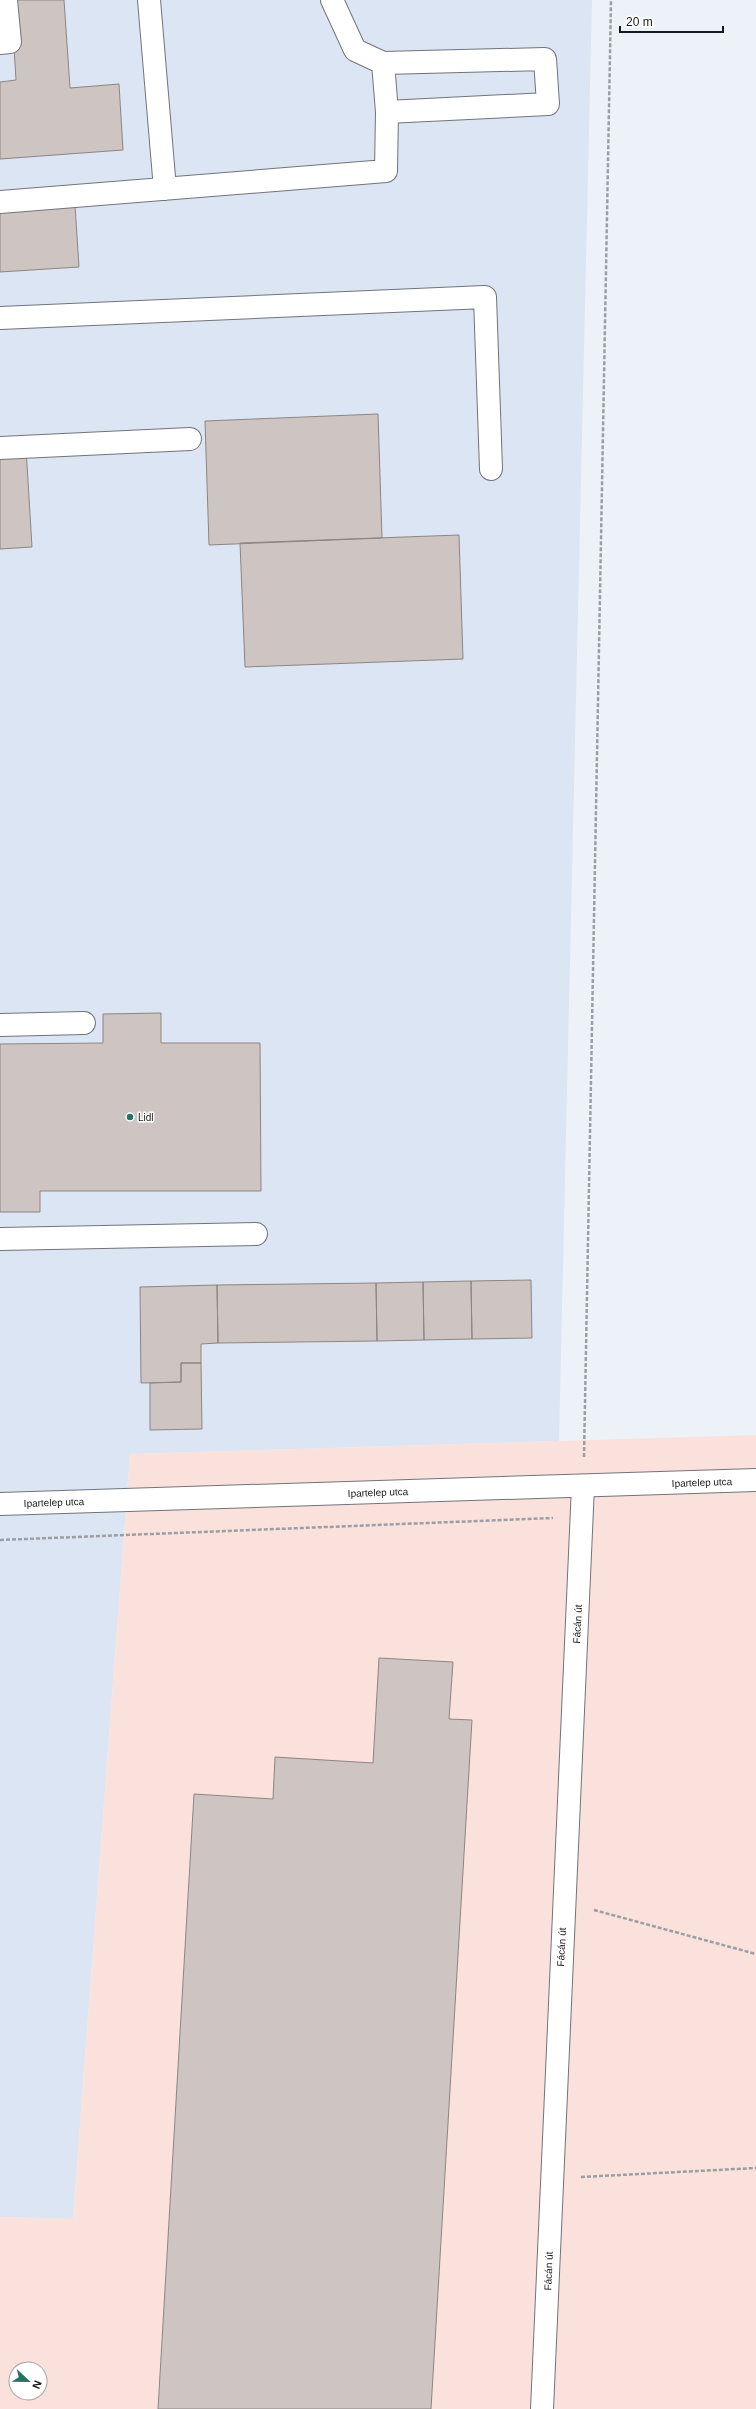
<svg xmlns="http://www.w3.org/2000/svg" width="756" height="2409" font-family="Helvetica,sans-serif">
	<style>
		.built { fill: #dce5f3 }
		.industrial { fill: #fbe1dc; fill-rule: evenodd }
		.building { fill: #cec5c2; stroke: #8d8582 }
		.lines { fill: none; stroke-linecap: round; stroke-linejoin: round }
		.minor-casing { stroke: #70747a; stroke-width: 24 }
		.path { stroke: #9b9ea4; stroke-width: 2.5; stroke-dasharray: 4 2; stroke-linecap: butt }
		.minor { stroke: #fff; stroke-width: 22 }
		.poi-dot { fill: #2a7066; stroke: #fff; stroke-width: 1.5 }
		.labels { text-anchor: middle; stroke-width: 3; stroke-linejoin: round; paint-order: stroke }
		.poi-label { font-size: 10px; fill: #18191c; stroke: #fff; text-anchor: start }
		.street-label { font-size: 10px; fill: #18191c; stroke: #fff }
	</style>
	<rect width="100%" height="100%" fill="#edf2f9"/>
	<path class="built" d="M 0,0 L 592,0 L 559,1441 L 130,1454 L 73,2219 L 0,2217 Z"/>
	<path class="industrial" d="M 756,1435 L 756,2409 L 0,2409 L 0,2217 L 73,2219 L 130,1454 ZM 16,2369 L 40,2369 L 40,2393 L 16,2393 Z"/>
	<path class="building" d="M 11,0 L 64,0 L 70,88 L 119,84 L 123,150 L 0,159 L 0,82 L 16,80 Z
		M 75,205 L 79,267 L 0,272 L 0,210 Z
		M 378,414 L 382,538 L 209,545 L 205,421 Z
		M 26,448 L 32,547 L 0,549 L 0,450 Z
		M 459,535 L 463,659 L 245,667 L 240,543 Z
		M 161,1013 L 161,1043 L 260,1043 L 261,1191 L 40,1191 L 40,1212 L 0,1212 L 0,1044 L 103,1043 L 103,1014 Z
		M 531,1280 L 532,1338 L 472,1339 L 471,1281 Z
		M 471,1281 L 472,1339 L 424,1340 L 423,1282 Z
		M 423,1282 L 424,1340 L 377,1341 L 376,1283 Z
		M 376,1283 L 377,1341 L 218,1343 L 217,1285 Z
		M 217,1285 L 218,1343 L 201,1344 L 201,1363 L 181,1363 L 181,1382 L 141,1383 L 140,1287 Z
		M 181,1363 L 201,1363 L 202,1429 L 150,1430 L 150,1383 L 181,1382 Z
		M 379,1658 L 453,1662 L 449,1719 L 472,1720 L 431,2409 L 158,2409 L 194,1794 L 273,1799 L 275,1757 L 373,1763 Z"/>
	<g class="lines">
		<g class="minor-casing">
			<path id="minor" d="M 149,0 L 165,189
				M 0,43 L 10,42 L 6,0
				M 383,63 L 545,59 L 548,104 L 387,112
				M 0,202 L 386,171 L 387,112 L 383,63 L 355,50 L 332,0
				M 0,318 L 485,297 L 491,469
				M 0,448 L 190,439
				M 0,1025 L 84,1023
				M 0,1239 L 256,1234
				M 0,1504 L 756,1480
				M 542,2409 L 583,1486"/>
		</g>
		<path class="path" d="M 584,1457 L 611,0
			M 0,1540 L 553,1518
			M 594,1910 L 756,1954
			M 581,2177 L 756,2168"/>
		<use href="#minor" class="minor"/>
	</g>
	<circle class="poi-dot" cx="130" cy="1117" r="4"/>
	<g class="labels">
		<g class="poi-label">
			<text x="138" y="1121">Lidl</text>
		</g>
		<g class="street-label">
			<text transform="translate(702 1482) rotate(-2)" y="4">Ipartelep utca</text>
			<text transform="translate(378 1492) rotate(-2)" y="4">Ipartelep utca</text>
			<text transform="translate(54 1502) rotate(-2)" y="4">Ipartelep utca</text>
			<text transform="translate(577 1624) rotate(-87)" y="4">Fácán út</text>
			<text transform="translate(561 1947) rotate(-87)" y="4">Fácán út</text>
			<text transform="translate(548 2271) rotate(-88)" y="4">Fácán út</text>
		</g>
	</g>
	<g transform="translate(28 2381) rotate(112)"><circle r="19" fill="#ffffff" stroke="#a3a3a4"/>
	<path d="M0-3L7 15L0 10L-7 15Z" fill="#2a7066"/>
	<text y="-6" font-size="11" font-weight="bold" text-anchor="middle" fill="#18191c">N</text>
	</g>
	<path d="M620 26v6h103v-6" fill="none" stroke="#18191c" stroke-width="2"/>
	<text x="626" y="26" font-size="12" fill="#18191c" stroke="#ffffff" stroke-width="3" paint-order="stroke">20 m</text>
</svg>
